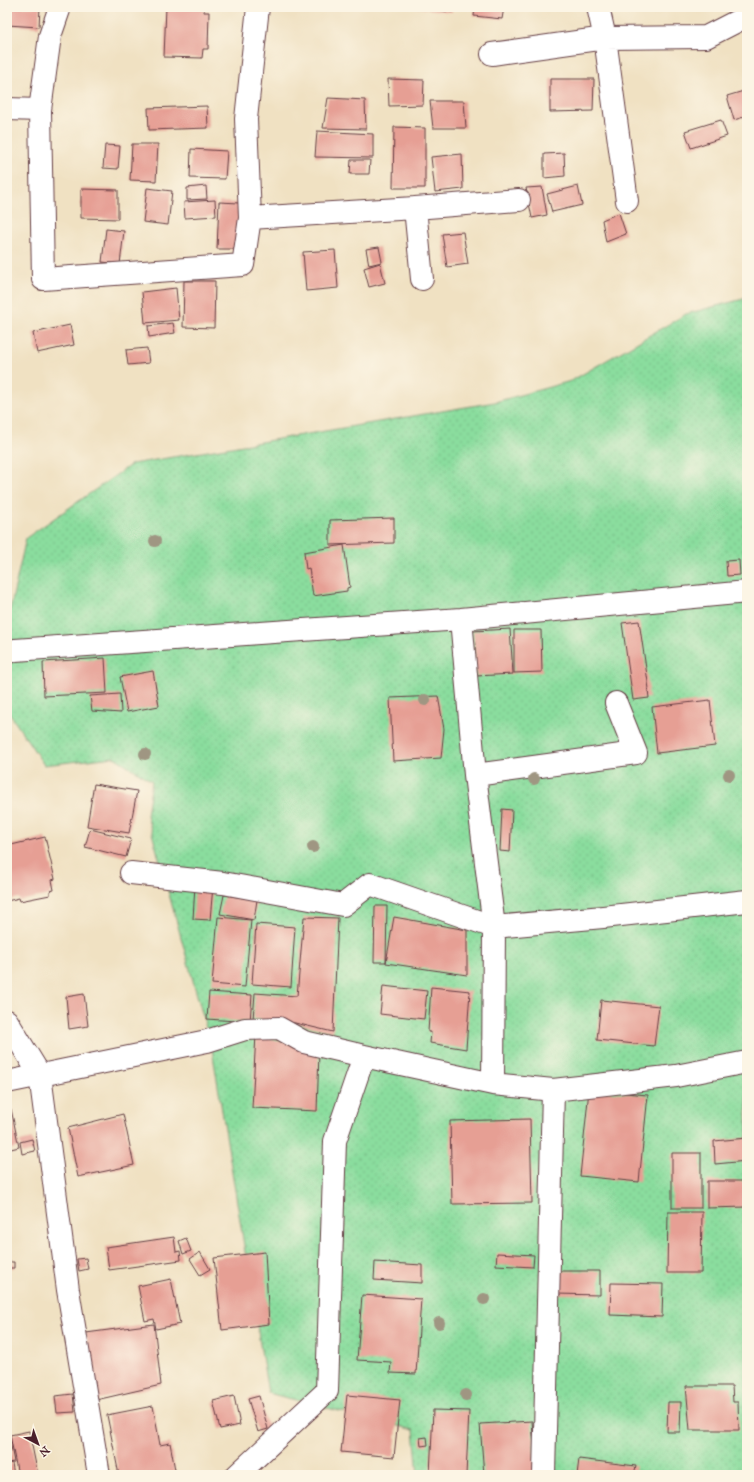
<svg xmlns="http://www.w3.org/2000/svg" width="754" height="1482" font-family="'IM FELL Great Primer',serif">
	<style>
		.grass { fill: url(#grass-dots); stroke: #6a7e64 }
		.building { fill: #e69f94 }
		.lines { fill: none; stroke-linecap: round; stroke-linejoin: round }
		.minor-casing { stroke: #633c42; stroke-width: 24 }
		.minor { stroke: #fff; stroke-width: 22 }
		.tree { fill: #9f9682 }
	</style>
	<defs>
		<pattern id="grass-dots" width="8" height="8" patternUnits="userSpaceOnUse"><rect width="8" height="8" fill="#8add9e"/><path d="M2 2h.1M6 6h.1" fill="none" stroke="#79bd88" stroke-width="1.8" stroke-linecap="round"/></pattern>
	</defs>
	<rect width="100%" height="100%" fill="#fcf5e5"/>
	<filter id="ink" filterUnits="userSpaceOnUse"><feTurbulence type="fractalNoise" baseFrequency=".025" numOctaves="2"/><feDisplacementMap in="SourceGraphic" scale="8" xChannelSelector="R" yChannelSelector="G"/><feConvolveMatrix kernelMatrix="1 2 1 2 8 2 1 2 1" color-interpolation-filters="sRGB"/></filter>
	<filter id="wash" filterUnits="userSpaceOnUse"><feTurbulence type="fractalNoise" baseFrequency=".012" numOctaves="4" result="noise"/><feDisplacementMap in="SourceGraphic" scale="16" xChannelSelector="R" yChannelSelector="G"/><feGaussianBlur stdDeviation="0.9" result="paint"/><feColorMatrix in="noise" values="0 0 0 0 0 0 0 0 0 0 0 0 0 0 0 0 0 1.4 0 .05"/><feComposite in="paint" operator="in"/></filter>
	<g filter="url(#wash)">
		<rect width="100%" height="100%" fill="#f0e1c2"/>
		<path class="grass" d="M 747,298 L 747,1475 L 418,1475 L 414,1430 L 268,1393 L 212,1049 L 147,815 L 152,781 L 114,757 L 44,765 L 7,710 L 7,623 L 26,538 L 132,464 L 495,402 L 571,381 L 686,314 Z"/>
		<g id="blocks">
			<path class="building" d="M 7,7 L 40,7 L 39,27 L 7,25 Z
				M 166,7 L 204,7 L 204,12 L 209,12 L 208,49 L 203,49 L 202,58 L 164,57 Z
				M 414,7 L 452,7 L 452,12 Z
				M 475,7 L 504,7 L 502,19 L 474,16 Z
				M 388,79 L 424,80 L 423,105 L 389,106 Z
				M 550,79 L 594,79 L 593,111 L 550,112 Z
				M 747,90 L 747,116 L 734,120 L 727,96 Z
				M 328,98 L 365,100 L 366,129 L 323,128 Z
				M 430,101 L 464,101 L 466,128 L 433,128 Z
				M 207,106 L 208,128 L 149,130 L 148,108 Z
				M 721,120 L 727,136 L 691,148 L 685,131 Z
				M 394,127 L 425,128 L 425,188 L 393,188 Z
				M 317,131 L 373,134 L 373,158 L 315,157 Z
				M 132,144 L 158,144 L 156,181 L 130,180 Z
				M 105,145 L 120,146 L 118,169 L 103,168 Z
				M 191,149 L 227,151 L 225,179 L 190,178 Z
				M 564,153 L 565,176 L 544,178 L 544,154 Z
				M 462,154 L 463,189 L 435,192 L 431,157 Z
				M 351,160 L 370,160 L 369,174 L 350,174 Z
				M 206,186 L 207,199 L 187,200 L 187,188 Z
				M 578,186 L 582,205 L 552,212 L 547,194 Z
				M 542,187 L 547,215 L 532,218 L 526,188 Z
				M 147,188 L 172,191 L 168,225 L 143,222 Z
				M 81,189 L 118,190 L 118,219 L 81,218 Z
				M 215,200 L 216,216 L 185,218 L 184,202 Z
				M 219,202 L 239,203 L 238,249 L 217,249 Z
				M 619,213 L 626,234 L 606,242 L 602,220 Z
				M 106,229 L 124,231 L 120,264 L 102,262 Z
				M 463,232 L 468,264 L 447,267 L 442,234 Z
				M 379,247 L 382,262 L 369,265 L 366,249 Z
				M 335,250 L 338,288 L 306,291 L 303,252 Z
				M 380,263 L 385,283 L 369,287 L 364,268 Z
				M 184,281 L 215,281 L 214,328 L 183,327 Z
				M 176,288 L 179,320 L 145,323 L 142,292 Z
				M 173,323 L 175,333 L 149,337 L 148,326 Z
				M 70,325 L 74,345 L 37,353 L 33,333 Z
				M 147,348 L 149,363 L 128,365 L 126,350 Z
				M 394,518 L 394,543 L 330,545 L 330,520 Z
				M 344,545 L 350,587 L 347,588 L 347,591 L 313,596 L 309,568 L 306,569 L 304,552 Z
				M 739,560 L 740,575 L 727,576 L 726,561 Z
				M 639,621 L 649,689 L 648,690 L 649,698 L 633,700 L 622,623 Z
				M 510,629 L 513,674 L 476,676 L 473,631 Z
				M 514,630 L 541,630 L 542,672 L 514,673 Z
				M 105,658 L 107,693 L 44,696 L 43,662 Z
				M 153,671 L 159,706 L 127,712 L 120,677 Z
				M 120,694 L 121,713 L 92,711 L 90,696 Z
				M 438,696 L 444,729 L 441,758 L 393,761 L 390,698 Z
				M 710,700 L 715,746 L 657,753 L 652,707 Z
				M 94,784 L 137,791 L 129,833 L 87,826 Z
				M 502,809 L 512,810 L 510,852 L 500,851 Z
				M 90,829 L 131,839 L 126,857 L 85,847 Z
				M 45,837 L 55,879 L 52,880 L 54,890 L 50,891 L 50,895 L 20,901 L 19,898 L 7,901 L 7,846 Z
				M 195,885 L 213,886 L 210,920 L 193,919 Z
				M 224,895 L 257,900 L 254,920 L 220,914 Z
				M 375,906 L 387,906 L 386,962 L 374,962 Z
				M 218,917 L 251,920 L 245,987 L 212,984 Z
				M 304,917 L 338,918 L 333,1032 L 295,1023 L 253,1019 L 255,993 L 297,996 Z
				M 394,917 L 467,930 L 467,975 L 386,963 Z
				M 256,924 L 295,927 L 291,987 L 252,984 Z
				M 383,986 L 427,991 L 424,1019 L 380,1014 Z
				M 431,987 L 470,991 L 466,1049 L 430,1043 L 431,1032 L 428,1032 Z
				M 209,992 L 252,995 L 250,1022 L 207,1019 Z
				M 84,994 L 88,1026 L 69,1029 L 66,997 Z
				M 601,1000 L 659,1006 L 654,1046 L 597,1040 Z
				M 256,1034 L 319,1052 L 317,1111 L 252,1108 Z
				M 589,1090 L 648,1095 L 639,1182 L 580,1176 Z
				M 11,1109 L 19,1147 L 7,1150 L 7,1110 Z
				M 123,1114 L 134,1165 L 78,1177 L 68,1128 Z
				M 530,1119 L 532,1203 L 452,1204 L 450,1121 Z
				M 747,1138 L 747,1161 L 715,1164 L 714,1141 Z
				M 32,1139 L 35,1151 L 22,1154 L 20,1142 Z
				M 672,1153 L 701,1153 L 701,1208 L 672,1208 Z
				M 707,1181 L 747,1181 L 747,1207 L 707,1208 Z
				M 668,1212 L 702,1212 L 701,1273 L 667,1273 Z
				M 174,1237 L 176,1252 L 180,1251 L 181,1260 L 109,1270 L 106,1247 Z
				M 186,1238 L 191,1251 L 183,1254 L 179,1241 Z
				M 200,1252 L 210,1269 L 200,1275 L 190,1259 Z
				M 265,1252 L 269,1324 L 222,1330 L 214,1258 Z
				M 497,1253 L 534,1255 L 533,1267 L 496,1265 Z
				M 86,1258 L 88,1269 L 79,1271 L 77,1259 Z
				M 7,1262 L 14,1262 L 14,1268 L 7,1268 Z
				M 375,1262 L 422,1265 L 422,1283 L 374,1280 Z
				M 557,1271 L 600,1271 L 600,1295 L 556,1294 Z
				M 171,1279 L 180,1324 L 156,1329 L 154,1319 L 145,1321 L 138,1286 Z
				M 611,1283 L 663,1284 L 662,1317 L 610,1315 Z
				M 362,1295 L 421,1299 L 416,1374 L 390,1373 L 391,1362 L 357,1360 Z
				M 154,1324 L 161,1385 L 96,1400 L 86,1333 Z
				M 686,1386 L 732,1386 L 733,1402 L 738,1402 L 739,1430 L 690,1430 Z
				M 73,1394 L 75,1412 L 57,1413 L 55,1396 Z
				M 347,1395 L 400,1400 L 394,1457 L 341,1452 Z
				M 234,1396 L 240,1425 L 220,1429 L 213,1401 Z
				M 259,1396 L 268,1429 L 258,1432 L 248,1399 Z
				M 668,1402 L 681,1402 L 680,1432 L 667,1432 Z
				M 153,1406 L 160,1445 L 170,1443 L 176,1475 L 119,1475 L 107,1415 Z
				M 433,1410 L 469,1411 L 466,1475 L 430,1475 Z
				M 532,1421 L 536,1475 L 484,1475 L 480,1424 Z
				M 8,1431 L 14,1462 L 7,1463 L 7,1432 Z
				M 29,1431 L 38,1475 L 18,1475 L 10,1435 Z
				M 427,1437 L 428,1445 L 421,1446 L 420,1438 Z
				M 579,1459 L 636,1466 L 634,1475 L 577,1475 Z
				M 12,1463 L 14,1475 L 7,1475 L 7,1464 Z"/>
		</g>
	</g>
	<g filter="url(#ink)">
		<use href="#blocks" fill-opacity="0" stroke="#633c42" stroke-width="1"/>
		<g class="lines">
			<g class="minor-casing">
				<path id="minor" d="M 60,7 L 50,36 L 40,110 L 43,279 L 243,265 L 250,218 L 246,119 L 258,7
					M 598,7 L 605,38 L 627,201
					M 492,54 L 605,38 L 706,37 L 747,16
					M 7,109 L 40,110
					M 415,208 L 519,200
					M 250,218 L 415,208 L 422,279
					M 461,619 L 475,775 L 494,927 L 493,1084
					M 7,653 L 15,650 L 461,619 L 747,592
					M 475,775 L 636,753 L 616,703
					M 131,873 L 223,883 L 343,905 L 370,884 L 494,927 L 603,917 L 747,901
					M 7,1021 L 40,1075 L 68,1290 L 99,1475
					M 7,1082 L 207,1041 L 245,1029 L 279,1028 L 304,1042 L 364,1056 L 493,1084 L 553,1090 L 676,1076 L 747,1062
					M 237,1475 L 327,1391 L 335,1141 L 364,1056
					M 544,1475 L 553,1090"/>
			</g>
			<use href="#minor" class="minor"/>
		</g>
		<g class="tree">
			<circle cx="155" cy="541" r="6"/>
			<circle cx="425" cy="700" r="6"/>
			<circle cx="145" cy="754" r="6"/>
			<circle cx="729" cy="775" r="6"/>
			<circle cx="534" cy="779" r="6"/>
			<circle cx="313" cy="847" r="6"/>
			<circle cx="484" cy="1299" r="6"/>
			<circle cx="439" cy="1323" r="6"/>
			<circle cx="466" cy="1395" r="6"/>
		</g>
	</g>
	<rect width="754" height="1482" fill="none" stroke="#fcf5e5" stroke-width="24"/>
	<g transform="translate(38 1444) rotate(139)" stroke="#fcf5e5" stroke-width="3" paint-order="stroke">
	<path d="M0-3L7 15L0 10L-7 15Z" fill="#4a1f2b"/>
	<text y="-6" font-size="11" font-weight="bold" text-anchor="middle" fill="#4a1f2b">N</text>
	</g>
</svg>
